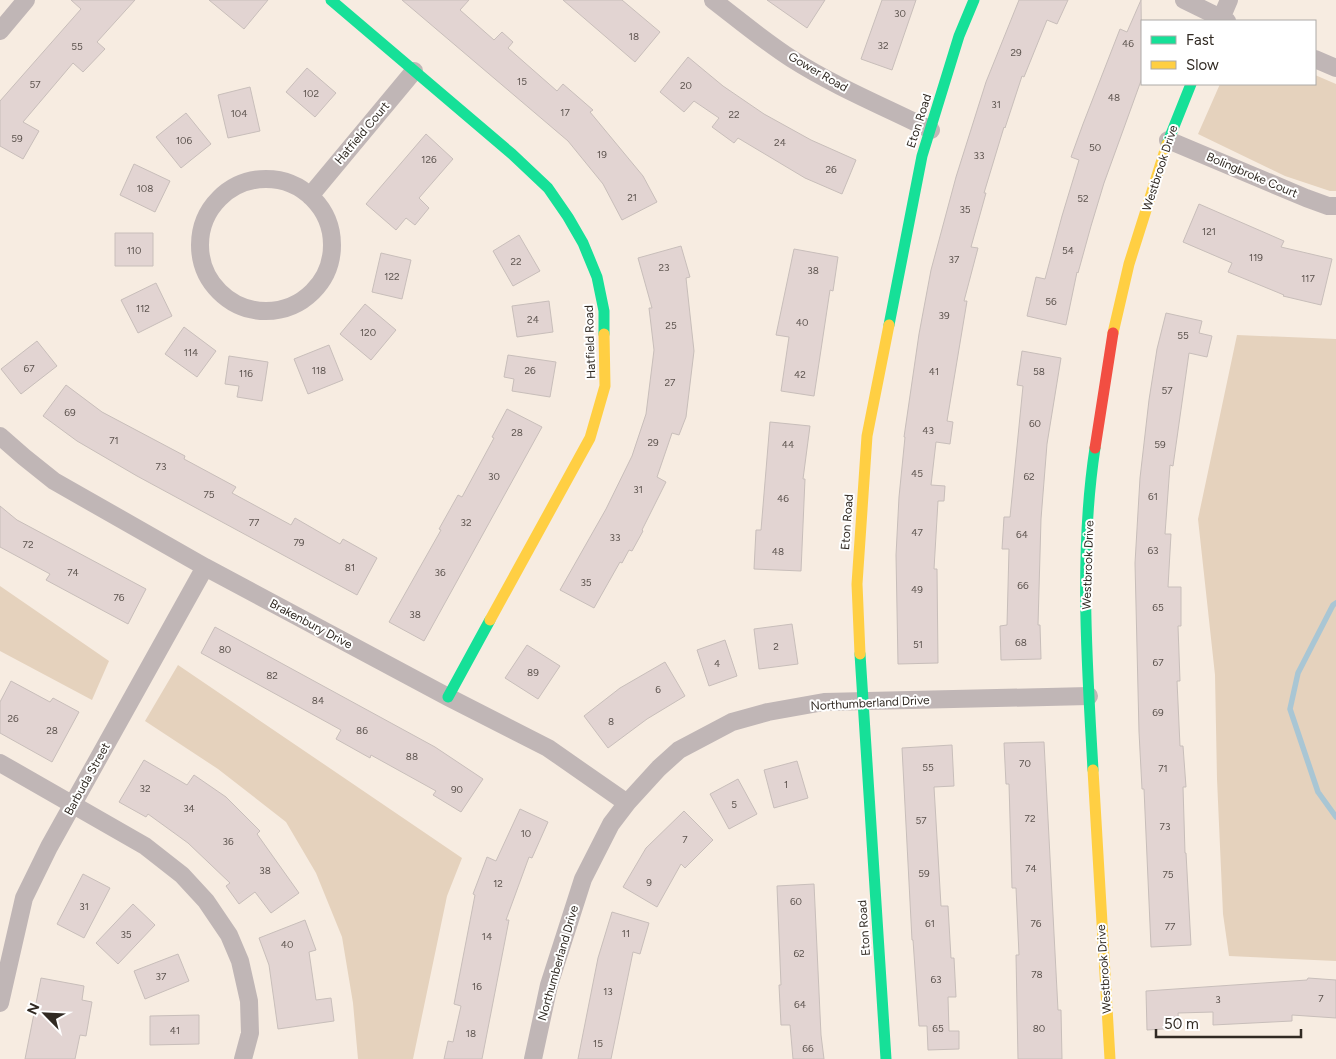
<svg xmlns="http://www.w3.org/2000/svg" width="1336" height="1059" font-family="Figtree,sans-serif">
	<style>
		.green { fill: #e5d2bd }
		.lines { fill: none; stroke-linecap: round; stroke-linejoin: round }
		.stream { stroke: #a9c6d4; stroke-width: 5.5 }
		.building { fill: #e2d4d2; stroke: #c8beba }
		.street { stroke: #c0b6b6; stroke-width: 18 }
		.fast { stroke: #16e098; stroke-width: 11 }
		.slow { stroke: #ffcf43; stroke-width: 11 }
		.jam { stroke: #f24e42; stroke-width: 11 }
		.labels { text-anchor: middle; stroke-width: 4; stroke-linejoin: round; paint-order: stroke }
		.number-label { font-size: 10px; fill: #5d544f }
		.street-label { font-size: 12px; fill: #312a23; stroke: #fff }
	</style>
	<rect width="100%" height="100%" fill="#f7ece1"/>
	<path class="green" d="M 1315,75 L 1336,84 L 1336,191 L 1330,191 L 1285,176 L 1198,134 L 1220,84 L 1315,84 Z
		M 1237,335 L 1336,339 L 1336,961 L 1229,956 L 1223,914 L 1217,779 L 1215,675 L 1198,519 Z
		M 0,586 L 109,661 L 92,700 L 0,651 Z
		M 178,665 L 462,858 L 447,896 L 413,1059 L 358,1059 L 353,1003 L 342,937 L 316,873 L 286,822 L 218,769 L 145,721 Z"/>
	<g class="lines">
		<path class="stream" d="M 1336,603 L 1333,605 L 1298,673 L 1290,709 L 1318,792 L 1336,817"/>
	</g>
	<path class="building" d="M 71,0 L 135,0 L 97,42 L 105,49 L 83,72 L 73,63 L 23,122 L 39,131 L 23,159 L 0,146 L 0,101 L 81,9 Z
		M 209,0 L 268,0 L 244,29 Z
		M 402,0 L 469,0 L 460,10 L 494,40 L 502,32 L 513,42 L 508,48 L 557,91 L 563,84 L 593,110 L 590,112 L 643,176 L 657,202 L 622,220 L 603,184 L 568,141 Z
		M 563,0 L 622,0 L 660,32 L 635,62 Z
		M 767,0 L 825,0 L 807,28 Z
		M 882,0 L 916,0 L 892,70 L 861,59 Z
		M 1019,0 L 1068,0 L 1057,24 L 1047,20 L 1024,77 L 1022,76 L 1005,128 L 1004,127 L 984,193 L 986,193 L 971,247 L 978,248 L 964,301 L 967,301 L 947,421 L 953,422 L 950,444 L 936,442 L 931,485 L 945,486 L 944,501 L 938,501 L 934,569 L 937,569 L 938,663 L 898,664 L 896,555 L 899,497 L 905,437 L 904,437 L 919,334 L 931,270 L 956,177 L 986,82 Z
		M 1141,0 L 1142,78 L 1104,183 L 1091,226 L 1078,273 L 1077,272 L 1066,325 L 1027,316 L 1036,277 L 1045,279 L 1062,216 L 1079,160 L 1071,157 L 1083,124 L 1120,29 L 1127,32 Z
		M 688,57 L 723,86 L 764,114 L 811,140 L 856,160 L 842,194 L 805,178 L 738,138 L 734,143 L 712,127 L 719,118 L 694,101 L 684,112 L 660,92 Z
		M 307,68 L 336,93 L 315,117 L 286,92 Z
		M 250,87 L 260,131 L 228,138 L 218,95 Z
		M 186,113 L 211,144 L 181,168 L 156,137 Z
		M 426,134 L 453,159 L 419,198 L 429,208 L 415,225 L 406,218 L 396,230 L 366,204 Z
		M 134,164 L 170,181 L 155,212 L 120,195 Z
		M 1199,204 L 1284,241 L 1281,247 L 1332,259 L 1321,305 L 1283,296 L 1284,295 L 1228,272 L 1232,263 L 1183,242 Z
		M 115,233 L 153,233 L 153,266 L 115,266 Z
		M 519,235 L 540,271 L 513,286 L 493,251 Z
		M 681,246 L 690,277 L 686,278 L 694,351 L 686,417 L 679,435 L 672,433 L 657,477 L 666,482 L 642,530 L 643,531 L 632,551 L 629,550 L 622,563 L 620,562 L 594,608 L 560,590 L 606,509 L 632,456 L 646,414 L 654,350 L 649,308 L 652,308 L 638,258 Z
		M 794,249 L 838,257 L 833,291 L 830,290 L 814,396 L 781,391 L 789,337 L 776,335 Z
		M 381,253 L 411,260 L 402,299 L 372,292 Z
		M 156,283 L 172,316 L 138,333 L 121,300 Z
		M 549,301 L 553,332 L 517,337 L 512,306 Z
		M 365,304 L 396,330 L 371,360 L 340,334 Z
		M 1166,313 L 1202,321 L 1199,333 L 1212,336 L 1207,357 L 1189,353 L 1173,466 L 1170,465 L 1165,534 L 1171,534 L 1168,587 L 1181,587 L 1181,626 L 1178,626 L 1180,681 L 1177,681 L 1180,746 L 1183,746 L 1186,787 L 1183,787 L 1185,853 L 1186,853 L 1191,945 L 1151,947 L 1144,789 L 1142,789 L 1139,732 L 1135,563 L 1140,478 L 1149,400 L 1157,349 Z
		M 184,327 L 216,351 L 197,377 L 165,354 Z
		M 37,341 L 57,366 L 21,394 L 1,369 Z
		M 329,345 L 343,380 L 308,394 L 294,359 Z
		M 1022,351 L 1061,358 L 1047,444 L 1041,519 L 1038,625 L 1040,625 L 1041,659 L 1001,660 L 1000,626 L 1007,625 L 1009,549 L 1002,549 L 1004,517 L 1010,517 L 1023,386 L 1017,385 Z
		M 508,355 L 556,362 L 550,397 L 512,391 L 514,379 L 504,377 Z
		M 229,356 L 268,362 L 262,401 L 237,397 L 239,386 L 225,384 Z
		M 66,385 L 102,412 L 185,456 L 184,459 L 236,487 L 232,493 L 291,525 L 295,518 L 340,544 L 343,539 L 377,558 L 357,595 L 137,476 L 77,441 L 43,416 Z
		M 507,409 L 542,427 L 424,641 L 389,622 L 441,530 L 439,529 L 458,495 L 462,497 L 494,438 L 492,437 Z
		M 770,422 L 810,426 L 803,479 L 805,479 L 801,571 L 754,569 L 756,530 L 761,530 Z
		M 0,506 L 17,520 L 146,589 L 128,624 L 46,580 L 50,574 L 0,547 Z
		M 792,624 L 798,664 L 759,669 L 754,629 Z
		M 215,627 L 435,747 L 483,779 L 461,812 L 433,795 L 436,791 L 371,755 L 370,758 L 336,739 L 341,730 L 201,653 Z
		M 725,640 L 737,676 L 709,686 L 697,650 Z
		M 527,645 L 560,666 L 538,699 L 505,678 Z
		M 665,662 L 685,696 L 647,719 L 608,748 L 584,716 L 620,688 Z
		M 11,681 L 50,702 L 53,698 L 79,712 L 52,762 L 0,733 L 0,702 Z
		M 1044,742 L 1058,1010 L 1061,1010 L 1062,1059 L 1018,1059 L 1016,955 L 1019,955 L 1016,888 L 1012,888 L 1009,784 L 1006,784 L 1004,743 Z
		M 952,745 L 954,786 L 934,787 L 941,906 L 948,906 L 951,958 L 954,958 L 956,997 L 948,997 L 949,1031 L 959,1031 L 959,1049 L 928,1050 L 927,1026 L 919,1026 L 913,940 L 912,940 L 902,748 Z
		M 144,760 L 187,785 L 194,775 L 226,797 L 260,831 L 257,834 L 299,893 L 271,913 L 255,892 L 239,904 L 226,886 L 230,883 L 188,843 L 148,814 L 146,817 L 119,802 Z
		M 797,761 L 808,798 L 774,808 L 764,770 Z
		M 738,779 L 757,814 L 729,829 L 710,794 Z
		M 520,809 L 548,822 L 532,858 L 529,857 L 506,920 L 509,920 L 482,1059 L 444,1059 L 448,1041 L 453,1042 L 461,1006 L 454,1004 L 475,895 L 473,894 L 487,857 L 496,861 Z
		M 684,811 L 713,840 L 685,868 L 681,864 L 657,907 L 623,887 L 646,848 Z
		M 83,874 L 110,888 L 84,938 L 57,924 Z
		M 814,884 L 821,1035 L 824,1059 L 793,1059 L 790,1025 L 781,1025 L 779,985 L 781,985 L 777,886 Z
		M 133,904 L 155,925 L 118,964 L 96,943 Z
		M 612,912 L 649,923 L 640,954 L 633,952 L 611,1059 L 578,1059 L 598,958 Z
		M 305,920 L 316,950 L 309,952 L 316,1000 L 331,998 L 334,1021 L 278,1029 L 269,965 L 259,938 Z
		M 178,954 L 189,981 L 145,999 L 134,971 Z
		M 41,978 L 84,986 L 82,1000 L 92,1002 L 86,1036 L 80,1035 L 75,1059 L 25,1059 Z
		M 1308,978 L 1336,980 L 1336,1018 L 1292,1015 L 1292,1021 L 1213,1025 L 1213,1012 L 1178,1013 L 1179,1028 L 1147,1030 L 1146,991 L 1307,980 Z
		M 199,1015 L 199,1044 L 150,1045 L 150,1016 Z"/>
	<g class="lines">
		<path class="street" d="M 713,0 C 739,20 764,41 792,59 C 836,87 885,107 931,130
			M 1184,0 L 1227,21
			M 1220,21 L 1229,0
			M 0,31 L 26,0
			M 1315,59 L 1336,68
			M 1168,140 L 1306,198 L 1328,206 L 1336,206
			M200 245a66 66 0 1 1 132 0a66 66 0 1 1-132 0Z
			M 310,196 L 414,71
			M 0,436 L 24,457 L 54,481 L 205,567 L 448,697 L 548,748 L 627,803
			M 0,763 L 145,846 L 182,875 L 206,901 L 229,935 L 240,961 L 249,1001 L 250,1033 L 243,1059
			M 0,1003 L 24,898 L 49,847 L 205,567
			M 533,1059 L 549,985 L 583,879 L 611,824 L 627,803 L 659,768 L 679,750 L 732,722 L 768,712 L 824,702 L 1089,696"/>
		<path class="fast" d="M 331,0 L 512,154 L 548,188 L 568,217 L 583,243 L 597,277 L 604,311 L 604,334
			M 1167,144 L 1191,84
			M 889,325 L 922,156 L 959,36 L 974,0
			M 860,654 L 886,1059
			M 448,697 L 490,620
			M 1093,770 C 1087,664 1079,553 1095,448"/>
		<path class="slow" d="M 1113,333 L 1129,264 L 1167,144
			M 490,620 L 590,438 L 605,386 L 604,334
			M 860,654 L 857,584 L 867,436 L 889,325
			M 1093,770 L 1110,1059"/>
		<path class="jam" d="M 1095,448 L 1113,333"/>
	</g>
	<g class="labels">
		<g class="number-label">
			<text x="900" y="17">30</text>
			<text x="634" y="40">18</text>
			<text x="1128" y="47">46</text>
			<text x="883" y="49">32</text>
			<text x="77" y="50">55</text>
			<text x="1016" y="56">29</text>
			<text x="522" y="85">15</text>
			<text x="35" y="88">57</text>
			<text x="686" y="89">20</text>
			<text x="311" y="97">102</text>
			<text x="1114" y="101">48</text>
			<text x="996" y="108">31</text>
			<text x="565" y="116">17</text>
			<text x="239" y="117">104</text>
			<text x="734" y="118">22</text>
			<text x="17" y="142">59</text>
			<text x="184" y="144">106</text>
			<text x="780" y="146">24</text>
			<text x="1095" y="151">50</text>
			<text x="602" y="158">19</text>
			<text x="979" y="159">33</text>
			<text x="429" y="163">126</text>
			<text x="831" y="173">26</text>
			<text x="145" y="192">108</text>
			<text x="632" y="201">21</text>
			<text x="1083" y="202">52</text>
			<text x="965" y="213">35</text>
			<text x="1209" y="235">121</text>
			<text x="134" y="254">110</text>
			<text x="1068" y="254">54</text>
			<text x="1256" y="261">119</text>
			<text x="954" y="263">37</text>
			<text x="516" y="265">22</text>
			<text x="664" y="271">23</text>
			<text x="813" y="274">38</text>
			<text x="392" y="280">122</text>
			<text x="1308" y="282">117</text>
			<text x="1051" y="305">56</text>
			<text x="143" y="312">112</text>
			<text x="944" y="319">39</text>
			<text x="533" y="323">24</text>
			<text x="802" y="326">40</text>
			<text x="671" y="329">25</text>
			<text x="368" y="336">120</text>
			<text x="1183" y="339">55</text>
			<text x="191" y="356">114</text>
			<text x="29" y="372">67</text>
			<text x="319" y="374">118</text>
			<text x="530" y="374">26</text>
			<text x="934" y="375">41</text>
			<text x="1039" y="375">58</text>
			<text x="246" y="377">116</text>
			<text x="800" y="378">42</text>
			<text x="670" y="386">27</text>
			<text x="1167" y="394">57</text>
			<text x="70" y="416">69</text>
			<text x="1035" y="427">60</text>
			<text x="928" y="434">43</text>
			<text x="517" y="436">28</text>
			<text x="114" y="444">71</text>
			<text x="653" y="446">29</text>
			<text x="788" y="448">44</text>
			<text x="1160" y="448">59</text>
			<text x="161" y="470">73</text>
			<text x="917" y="477">45</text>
			<text x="494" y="480">30</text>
			<text x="1029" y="480">62</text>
			<text x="638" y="493">31</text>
			<text x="209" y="498">75</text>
			<text x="1153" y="500">61</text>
			<text x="783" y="502">46</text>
			<text x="254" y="526">77</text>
			<text x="466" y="526">32</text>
			<text x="917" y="536">47</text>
			<text x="1022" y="538">64</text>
			<text x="615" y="541">33</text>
			<text x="299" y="546">79</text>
			<text x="28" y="548">72</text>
			<text x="1153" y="554">63</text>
			<text x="778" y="555">48</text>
			<text x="350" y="571">81</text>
			<text x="73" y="576">74</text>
			<text x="440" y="576">36</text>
			<text x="586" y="586">35</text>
			<text x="1023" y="589">66</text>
			<text x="917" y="593">49</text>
			<text x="119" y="601">76</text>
			<text x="1158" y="611">65</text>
			<text x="415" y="618">38</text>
			<text x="1021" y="646">68</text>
			<text x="918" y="648">51</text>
			<text x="776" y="650">2</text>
			<text x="225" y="653">80</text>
			<text x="1158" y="666">67</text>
			<text x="717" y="667">4</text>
			<text x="533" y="676">89</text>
			<text x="272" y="679">82</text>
			<text x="658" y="693">6</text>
			<text x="318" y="704">84</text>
			<text x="1158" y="716">69</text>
			<text x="13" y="722">26</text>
			<text x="611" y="725">8</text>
			<text x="52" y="734">28</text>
			<text x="362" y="734">86</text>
			<text x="412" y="760">88</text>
			<text x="1025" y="767">70</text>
			<text x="928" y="771">55</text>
			<text x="1163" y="772">71</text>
			<text x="786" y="788">1</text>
			<text x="145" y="792">32</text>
			<text x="457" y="793">90</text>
			<text x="734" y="808">5</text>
			<text x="189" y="812">34</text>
			<text x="1030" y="822">72</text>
			<text x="921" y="824">57</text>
			<text x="1165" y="830">73</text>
			<text x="526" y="837">10</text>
			<text x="685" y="843">7</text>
			<text x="228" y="845">36</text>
			<text x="1031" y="872">74</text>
			<text x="265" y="874">38</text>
			<text x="924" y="877">59</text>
			<text x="1168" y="878">75</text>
			<text x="649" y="886">9</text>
			<text x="498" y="887">12</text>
			<text x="796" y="905">60</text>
			<text x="84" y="910">31</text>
			<text x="930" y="927">61</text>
			<text x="1036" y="927">76</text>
			<text x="1170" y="930">77</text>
			<text x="626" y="937">11</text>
			<text x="126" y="938">35</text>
			<text x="487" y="940">14</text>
			<text x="287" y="948">40</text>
			<text x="799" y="957">62</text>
			<text x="1037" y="978">78</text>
			<text x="161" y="980">37</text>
			<text x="936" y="983">63</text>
			<text x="477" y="990">16</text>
			<text x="608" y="995">13</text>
			<text x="1321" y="1002">7</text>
			<text x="1218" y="1003">3</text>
			<text x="800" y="1008">64</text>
			<text x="938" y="1032">65</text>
			<text x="1039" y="1032">80</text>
			<text x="175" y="1034">41</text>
			<text x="471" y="1037">18</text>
			<text x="598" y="1047">15</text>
			<text x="808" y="1052">66</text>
		</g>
		<g class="street-label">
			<text transform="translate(818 72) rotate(30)" y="4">Gower Road</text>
			<text transform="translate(919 121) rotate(-72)" y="4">Eton Road</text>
			<text transform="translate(362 133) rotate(-50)" y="4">Hatfield Court</text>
			<text transform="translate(1160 168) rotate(-72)" y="4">Westbrook Drive</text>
			<text transform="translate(1252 175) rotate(23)" y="4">Bolingbroke Court</text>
			<text transform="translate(590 342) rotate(-92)" y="4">Hatfield Road</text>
			<text transform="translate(847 522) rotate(-86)" y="4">Eton Road</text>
			<text transform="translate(1088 565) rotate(-88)" y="4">Westbrook Drive</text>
			<text transform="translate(311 624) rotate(28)" y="4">Brakenbury Drive</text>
			<text transform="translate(870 703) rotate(-3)" y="4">Northumberland Drive</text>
			<text transform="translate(87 779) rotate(-61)" y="4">Barbuda Street</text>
			<text transform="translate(864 928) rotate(-94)" y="4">Eton Road</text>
			<text transform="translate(558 963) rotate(-74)" y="4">Northumberland Drive</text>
			<text transform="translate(1104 969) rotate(-94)" y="4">Westbrook Drive</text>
		</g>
	</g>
	<rect x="1141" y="20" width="175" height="65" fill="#ffffff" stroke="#adaaa7"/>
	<rect x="1151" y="36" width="25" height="8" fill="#16e098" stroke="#adaaa7"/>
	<text x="1186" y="45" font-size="15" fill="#312a23">Fast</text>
	<rect x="1151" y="61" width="25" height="8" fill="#ffcf43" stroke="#adaaa7"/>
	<text x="1186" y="70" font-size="15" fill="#312a23">Slow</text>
	<g transform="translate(45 1014) rotate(294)" stroke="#ffffff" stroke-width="4" paint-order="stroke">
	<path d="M0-4L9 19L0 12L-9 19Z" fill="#312a23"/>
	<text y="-8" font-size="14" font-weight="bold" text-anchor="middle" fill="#312a23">N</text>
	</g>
	<path d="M1156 1029v8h145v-8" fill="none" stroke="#312a23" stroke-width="2.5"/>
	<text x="1164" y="1029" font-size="15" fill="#312a23" stroke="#ffffff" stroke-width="4" paint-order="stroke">50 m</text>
</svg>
